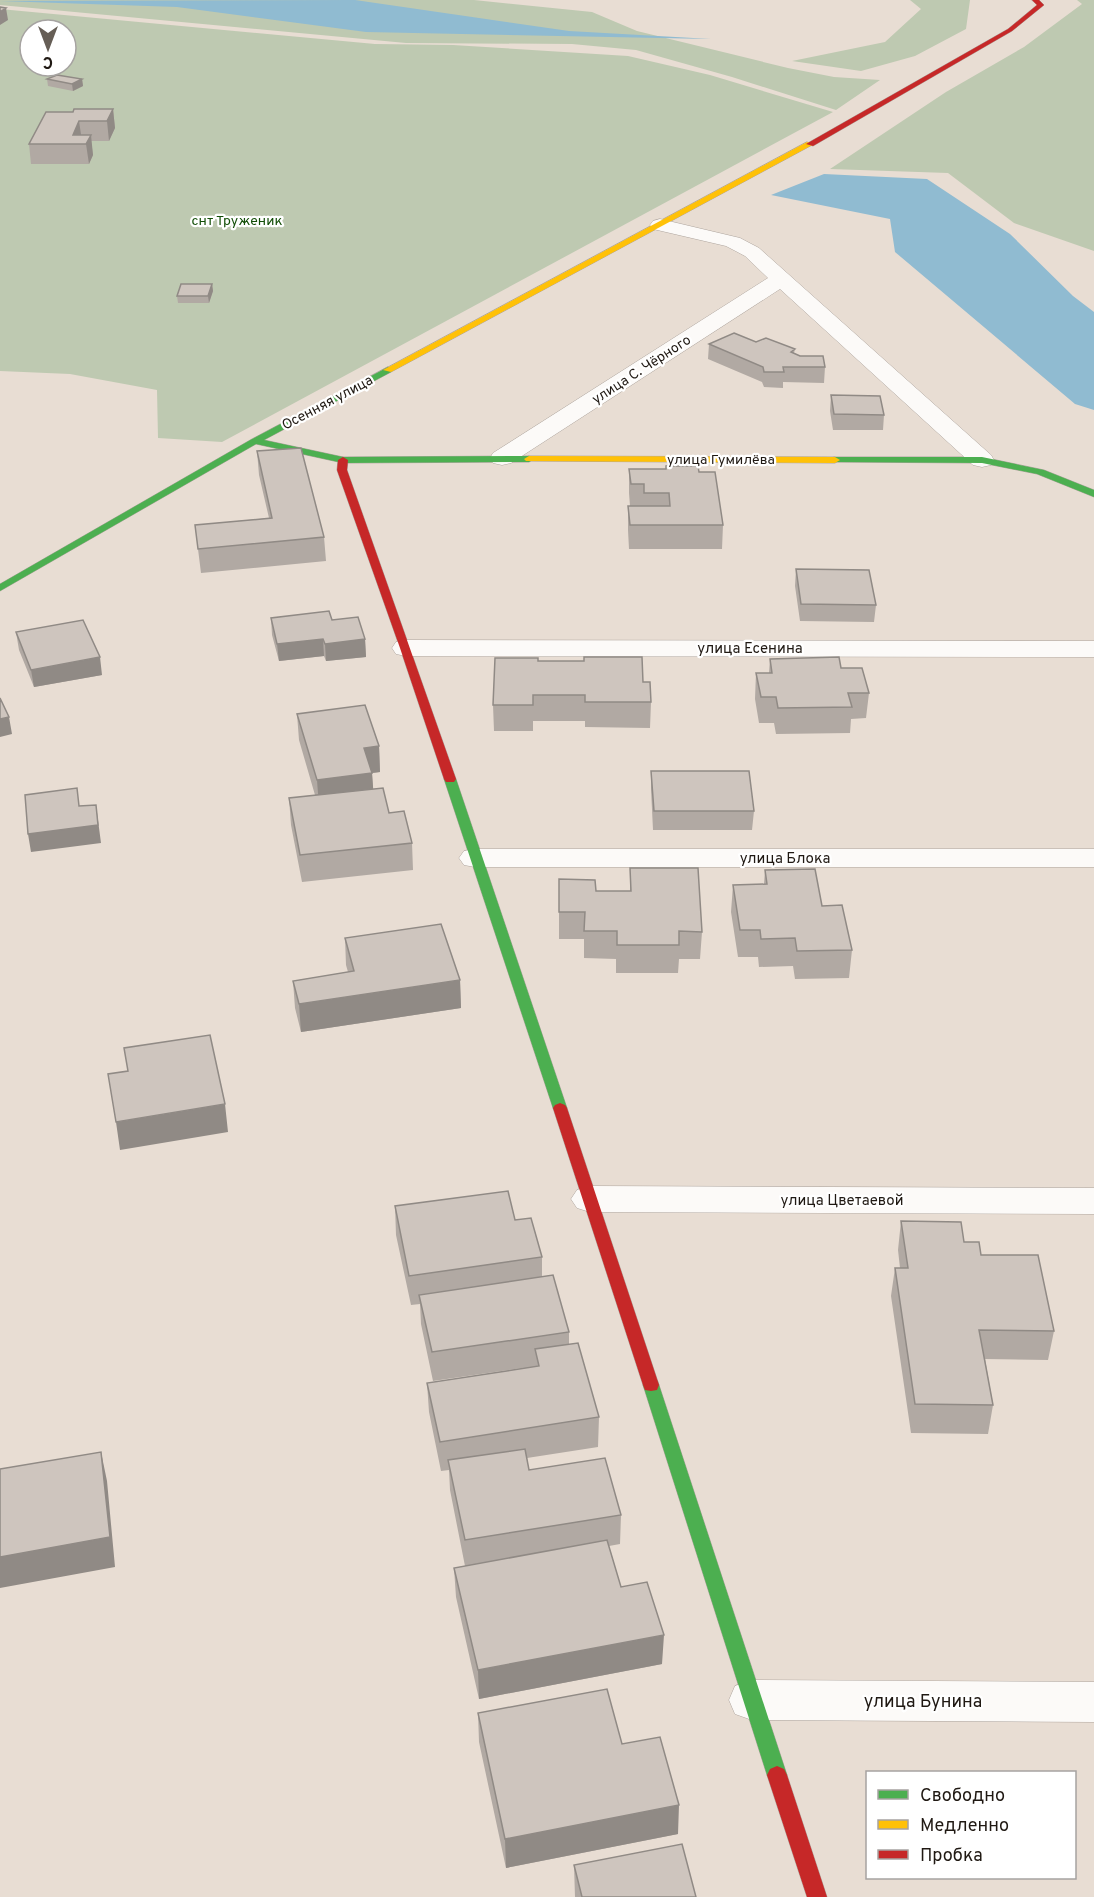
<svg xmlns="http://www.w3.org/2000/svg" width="1094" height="1897" font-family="Overpass,sans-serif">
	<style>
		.green { fill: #bec9b1; fill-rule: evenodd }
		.water { fill: #90bbd1 }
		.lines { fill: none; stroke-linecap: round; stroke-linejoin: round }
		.street-casing { stroke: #aea59e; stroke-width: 1 }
		.fast-casing { stroke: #aea59e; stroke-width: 1 }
		.slow-casing { stroke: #aea59e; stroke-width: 1 }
		.jam-casing { stroke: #aea59e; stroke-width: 1 }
		.street { fill: #fcfaf8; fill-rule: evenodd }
		.fast { fill: #4caf50; fill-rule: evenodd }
		.slow { fill: #ffc107; fill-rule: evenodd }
		.jam { fill: #c62828; fill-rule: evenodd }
		.wall { fill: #b1a9a3 }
		.shaded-wall { fill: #908a85 }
		.building { fill: #cec5be; stroke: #908a85; stroke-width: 1.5 }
		.labels { text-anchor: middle; stroke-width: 4.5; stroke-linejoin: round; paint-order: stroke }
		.far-park-label { font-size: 14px; fill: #124e07; stroke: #fff }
		.far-street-label { font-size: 14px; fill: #201913; stroke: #fff }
		.street-label { font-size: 15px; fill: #201913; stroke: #fff }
		.near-street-label { font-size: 18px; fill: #201913; stroke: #fff }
	</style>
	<rect width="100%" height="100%" fill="#e8ddd3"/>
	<path class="green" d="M 0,0 L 474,0 L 592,12 L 637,31 L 788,68 L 834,77 L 880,80 L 836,110 L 732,77 L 636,50 L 572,44 L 406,43 L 0,5 Z
		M 910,0 L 970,0 L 966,29 L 915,56 L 861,71 L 792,61 L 885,42 L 921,9 Z
		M 1077,0 L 1094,0 L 1094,251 L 1014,223 L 948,173 L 830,169 L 946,92 L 1024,47 L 1082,4 Z
		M 0,9 L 375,44 L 453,45 L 628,56 L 710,75 L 833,112 L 222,442 L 158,438 L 157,390 L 70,374 L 0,371 ZM 30,30 L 66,30 L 66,66 L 30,66 Z"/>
	<path class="water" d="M 355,0 L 569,31 L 711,39 L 366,32 L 177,7 L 0,1 Z
		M 824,174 L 927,179 L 1010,234 L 1073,296 L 1094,312 L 1094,410 L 1075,404 L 895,252 L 890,219 L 771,195 Z"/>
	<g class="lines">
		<g class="street-casing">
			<path id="street" d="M 660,219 L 740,238 L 759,248 L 991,455 L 994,460 L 991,465 L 982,467 L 973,465 L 780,289 L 511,463 L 502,465 L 493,463 L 490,458 L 493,453 L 768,278 L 745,256 L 726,246 L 653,229 L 650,225 L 653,221 Z
				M 406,640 L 1094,641 L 1094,657 L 406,656 L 396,654 L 392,648 L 396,642 Z
				M 475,849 L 1094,849 L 1094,867 L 475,867 L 464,865 L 459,858 L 464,851 Z
				M 590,1186 L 1094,1188 L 1094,1214 L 590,1212 L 577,1208 L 571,1199 L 577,1190 Z
				M 752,1680 L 1094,1682 L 1094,1722 L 752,1720 L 735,1714 L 729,1700 L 735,1686 Z"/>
		</g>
		<g class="fast-casing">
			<path id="fast" d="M 388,367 L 393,370 L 391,372 L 264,440 L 343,457 L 529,456 L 534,459 L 529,462 L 343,463 L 256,444 L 0,591 L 0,584 L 252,439 Z
				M 835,457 L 982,457 L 1044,470 L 1094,490 L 1094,497 L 1037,474 L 982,463 L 832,462 L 832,458 Z
				M 450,775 L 456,779 L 567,1108 L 565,1111 L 555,1111 L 553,1108 L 444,779 Z
				M 651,1379 L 657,1380 L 659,1385 L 787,1775 L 784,1781 L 777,1784 L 770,1781 L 767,1775 L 643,1385 L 645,1380 Z"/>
		</g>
		<g class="slow-casing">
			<path id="slow" d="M 807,142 L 814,144 L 391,372 L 383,370 Z
				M 529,456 L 835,457 L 840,460 L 835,463 L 526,461 L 524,459 Z"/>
		</g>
		<g class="jam-casing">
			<path id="jam" d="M 1032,0 L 1039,0 L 1044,5 L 1012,31 L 813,146 L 806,144 L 1008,29 L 1037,5 Z
				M 343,457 L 348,460 L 347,470 L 456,779 L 454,782 L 446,782 L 444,779 L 400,648 L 337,470 L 338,460 Z
				M 560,1103 L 565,1105 L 567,1108 L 659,1385 L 657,1390 L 651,1391 L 645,1390 L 643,1385 L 553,1108 L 555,1105 Z
				M 777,1766 L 784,1769 L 787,1775 L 827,1897 L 807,1897 L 767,1775 L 770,1769 Z"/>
		</g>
		<use href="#street" class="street"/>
		<use href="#fast" class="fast"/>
		<use href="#slow" class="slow"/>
		<use href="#jam" class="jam"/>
	</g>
	<path class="wall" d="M 47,79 L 82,79 L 83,86 L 73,91 L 48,86 Z
		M 113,109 L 115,128 L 109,141 L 91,141 L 93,155 L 89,164 L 31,164 L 29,144 L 73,112 Z
		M 212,284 L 213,291 L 209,303 L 178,303 L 177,296 Z
		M 756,342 L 795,349 L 794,353 L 825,367 L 824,383 L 783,382 L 783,388 L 764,387 L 762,382 L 708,359 L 709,344 Z
		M 831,395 L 884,415 L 883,430 L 833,430 L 830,411 Z
		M 257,451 L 324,537 L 326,561 L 201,573 L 195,525 L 269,518 L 259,475 Z
		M 629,469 L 699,472 L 723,525 L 722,549 L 629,549 L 628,530 L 628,506 L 630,506 L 629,493 Z
		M 796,569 L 876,605 L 874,622 L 800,621 L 795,586 Z
		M 271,618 L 332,620 L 365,639 L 366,657 L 326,661 L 324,656 L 279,661 L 272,635 Z
		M 16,632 L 102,675 L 34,687 L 19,650 Z
		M 770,659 L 841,668 L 869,693 L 866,718 L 851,719 L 850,733 L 776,734 L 774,723 L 759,723 L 755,699 L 756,673 L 769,673 Z
		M 538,661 L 643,682 L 651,702 L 650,728 L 585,727 L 585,721 L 533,721 L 533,731 L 494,731 L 493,705 Z
		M 297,714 L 379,746 L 380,772 L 372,773 L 373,789 L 389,813 L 412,843 L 413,870 L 302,882 L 291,825 L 289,798 L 315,795 L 299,740 Z
		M 651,771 L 754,811 L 752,830 L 653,830 L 651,789 Z
		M 630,868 L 702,932 L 700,959 L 679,959 L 678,973 L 616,973 L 616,959 L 584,958 L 584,939 L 559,939 L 559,879 L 596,891 L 630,891 Z
		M 765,870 L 822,906 L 852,950 L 849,978 L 795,979 L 793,966 L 759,967 L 758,957 L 738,957 L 731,912 L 733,885 L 764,884 Z
		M 345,938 L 460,980 L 461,1008 L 301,1032 L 295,1008 L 293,981 L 348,972 L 346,965 Z
		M 395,1206 L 515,1220 L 542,1257 L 542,1277 L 569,1332 L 569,1344 L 599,1417 L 598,1447 L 527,1458 L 529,1470 L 621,1515 L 620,1544 L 609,1546 L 621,1587 L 662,1664 L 479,1699 L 456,1597 L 454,1568 L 465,1566 L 450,1490 L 449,1470 L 441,1471 L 429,1412 L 427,1383 L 535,1366 L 433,1381 L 421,1324 L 420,1304 L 411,1305 L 396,1235 Z
		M 901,1221 L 964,1242 L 981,1255 L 1054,1331 L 1048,1360 L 985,1359 L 993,1405 L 988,1434 L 911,1433 L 891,1296 L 895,1268 L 900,1268 L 898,1250 Z
		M 478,1713 L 622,1744 L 678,1834 L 506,1868 L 479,1742 Z
		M 574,1865 L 696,1897 L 575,1897 Z"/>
	<path class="shaded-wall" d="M 6,8 L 8,20 L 0,25 L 0,12 Z
		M 82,79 L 83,86 L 73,91 L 72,84 Z
		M 113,109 L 115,128 L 109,141 L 107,121 Z
		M 79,121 L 82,141 L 73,135 Z
		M 91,135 L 93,155 L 89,164 L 86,144 Z
		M 212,284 L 213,291 L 209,303 L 208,296 Z
		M 323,639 L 324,656 L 279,661 L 277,644 Z
		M 365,639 L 366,657 L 326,661 L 325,644 Z
		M 100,657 L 102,675 L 34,687 L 31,670 Z
		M 9,717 L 12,734 L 0,737 L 0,719 Z
		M 379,746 L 380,772 L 372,773 L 374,800 L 319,807 L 317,780 L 364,748 Z
		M 96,805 L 101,843 L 31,852 L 28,834 Z
		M 460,980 L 461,1008 L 301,1032 L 299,1004 Z
		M 225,1104 L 228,1132 L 120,1150 L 116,1122 Z
		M 101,1452 L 107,1481 L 115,1567 L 0,1588 L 0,1557 Z
		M 664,1635 L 662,1664 L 479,1699 L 478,1670 Z
		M 679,1805 L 678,1834 L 506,1868 L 505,1839 Z"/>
	<path class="building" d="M 0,7 L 6,8 L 0,12 Z
		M 57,75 L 82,79 L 72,84 L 47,79 Z
		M 74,109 L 113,109 L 107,121 L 79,121 L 73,135 L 91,135 L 86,144 L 29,144 L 46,112 L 73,112 Z
		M 181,284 L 212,284 L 208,296 L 177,296 Z
		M 734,333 L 756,342 L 766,338 L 795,349 L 791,352 L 800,356 L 823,356 L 825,367 L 783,367 L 784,372 L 764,372 L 763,367 L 709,344 Z
		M 831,395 L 880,396 L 884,415 L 834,414 Z
		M 301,448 L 324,537 L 198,549 L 195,525 L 272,518 L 257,451 Z
		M 666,466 L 698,466 L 699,472 L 715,472 L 723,525 L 630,525 L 628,506 L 670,506 L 669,493 L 644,493 L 644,484 L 631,484 L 629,469 L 666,469 Z
		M 796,569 L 869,570 L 876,605 L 801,604 Z
		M 329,611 L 332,620 L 358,617 L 365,639 L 325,644 L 323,639 L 277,644 L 271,618 Z
		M 83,620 L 100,657 L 31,670 L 16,632 Z
		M 584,657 L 642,657 L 643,682 L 650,682 L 651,702 L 585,702 L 585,695 L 533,695 L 533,705 L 493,705 L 495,658 L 538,658 L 538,661 L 584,661 Z
		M 839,657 L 841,668 L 862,668 L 869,693 L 848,693 L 852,707 L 778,708 L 776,697 L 761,697 L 756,673 L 772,673 L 770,659 Z
		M 0,698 L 9,717 L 0,719 Z
		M 365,705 L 379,746 L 364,748 L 372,773 L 317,780 L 297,714 Z
		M 651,771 L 749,771 L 754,811 L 654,811 Z
		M 77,788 L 79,806 L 96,805 L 98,825 L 28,834 L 25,795 Z
		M 383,788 L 389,813 L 404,811 L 412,843 L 300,855 L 289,798 Z
		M 630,868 L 698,868 L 702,932 L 679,931 L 679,945 L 617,945 L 617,931 L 584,931 L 585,912 L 559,912 L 559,879 L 595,880 L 596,891 L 631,891 Z
		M 815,869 L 822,906 L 842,905 L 852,950 L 797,951 L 795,938 L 761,939 L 760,930 L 740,930 L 733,885 L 767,884 L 765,870 Z
		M 441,924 L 460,980 L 299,1004 L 293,981 L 354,971 L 345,938 Z
		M 210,1035 L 225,1104 L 116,1122 L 108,1074 L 128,1071 L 124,1048 Z
		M 508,1191 L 515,1220 L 531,1218 L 542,1257 L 409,1276 L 395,1206 Z
		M 901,1221 L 961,1222 L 964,1242 L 979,1242 L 981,1255 L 1038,1255 L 1054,1331 L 979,1330 L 993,1405 L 915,1404 L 895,1268 L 908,1268 Z
		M 553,1275 L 569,1332 L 432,1352 L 419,1295 Z
		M 578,1343 L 599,1417 L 440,1442 L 427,1383 L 539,1366 L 535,1349 Z
		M 525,1449 L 529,1470 L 605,1458 L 621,1515 L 465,1540 L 448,1460 Z
		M 101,1452 L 110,1537 L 0,1557 L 0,1469 Z
		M 607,1540 L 621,1587 L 647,1582 L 664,1635 L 478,1670 L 454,1568 Z
		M 607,1689 L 622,1744 L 660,1737 L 679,1805 L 505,1839 L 478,1713 Z
		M 682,1844 L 696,1897 L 582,1897 L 574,1865 Z"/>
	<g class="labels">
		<g class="far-park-label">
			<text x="237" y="225">снт Труженик</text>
		</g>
		<g class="far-street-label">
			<text transform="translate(641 369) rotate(-33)" y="5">улица С. Чёрного</text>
			<text transform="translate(327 402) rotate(-28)" y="5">Осенняя улица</text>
			<text x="721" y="464">улица Гумилёва</text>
		</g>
		<g class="street-label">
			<text x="750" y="653">улица Есенина</text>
			<text x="785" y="863">улица Блока</text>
			<text x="842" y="1205">улица Цветаевой</text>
		</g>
		<g class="near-street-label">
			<text x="923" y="1707">улица Бунина</text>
		</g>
	</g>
	<rect x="866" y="1771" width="210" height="108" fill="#ffffff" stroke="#a6a3a1" stroke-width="1.5"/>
	<rect x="878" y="1790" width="30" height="9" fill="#4caf50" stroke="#a6a3a1" stroke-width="1.5"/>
	<text x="920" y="1801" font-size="18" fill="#201913">Свободно</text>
	<rect x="878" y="1820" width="30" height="9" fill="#ffc107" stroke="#a6a3a1" stroke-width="1.5"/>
	<text x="920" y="1831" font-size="18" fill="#201913">Медленно</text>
	<rect x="878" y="1850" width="30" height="9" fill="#c62828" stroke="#a6a3a1" stroke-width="1.5"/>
	<text x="920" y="1861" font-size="18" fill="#201913">Пробка</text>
	<g transform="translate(48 48) rotate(180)"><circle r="28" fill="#ffffff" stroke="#a6a3a1" stroke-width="1.5"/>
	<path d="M0-4.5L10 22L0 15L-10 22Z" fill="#665e56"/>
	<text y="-9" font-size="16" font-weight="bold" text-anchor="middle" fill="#201913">С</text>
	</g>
</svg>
